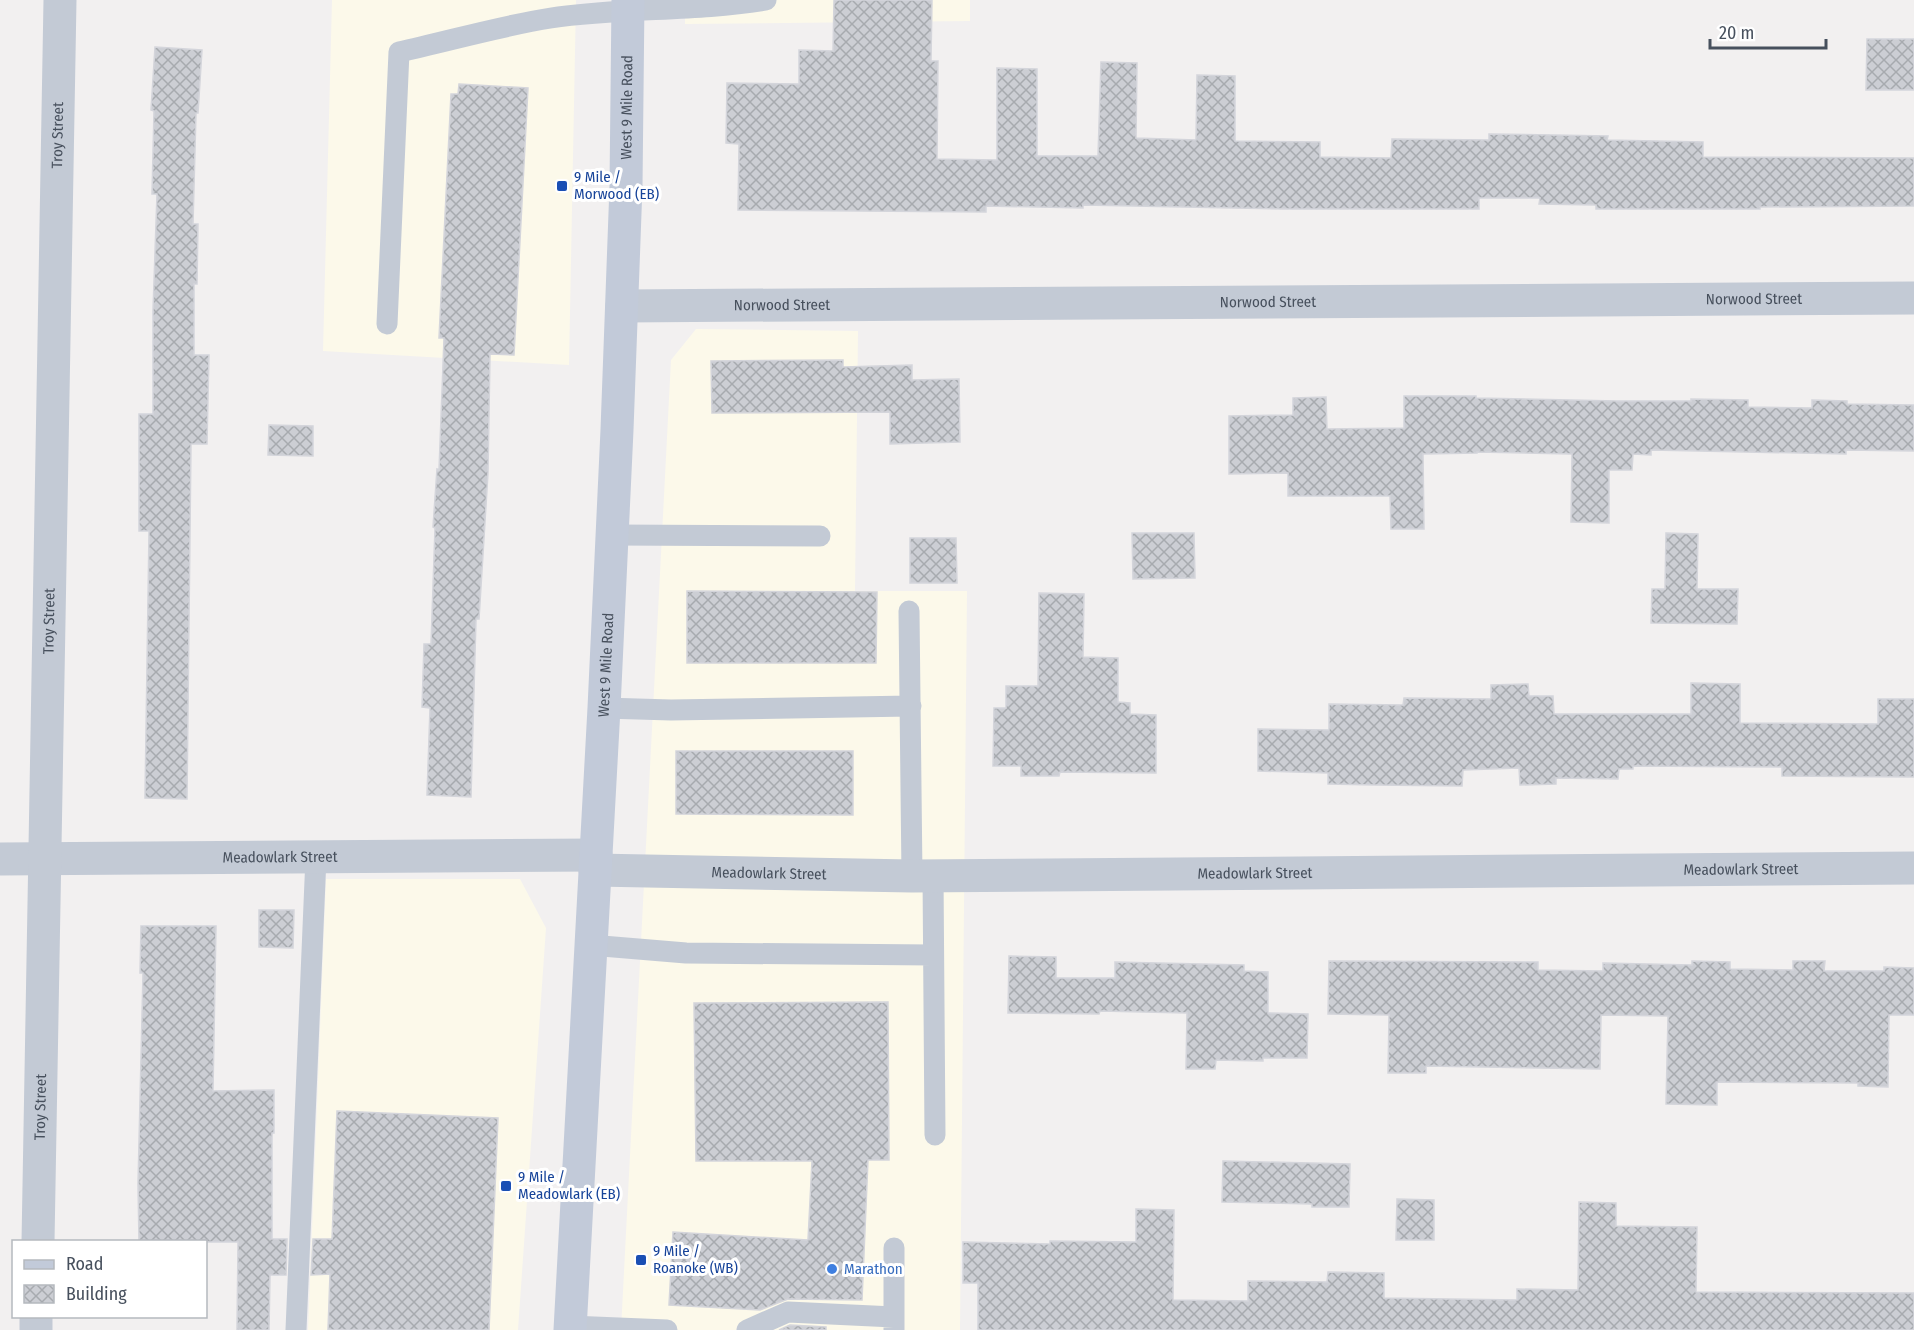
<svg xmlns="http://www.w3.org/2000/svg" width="1914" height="1330" font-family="'Fira Sans Condensed',sans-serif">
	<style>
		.commercial { fill: #fcf9ea }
		.building { fill: url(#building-cross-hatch); stroke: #d4d5db; stroke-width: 1.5 }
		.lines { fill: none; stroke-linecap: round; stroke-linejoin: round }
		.service { stroke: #c3cad5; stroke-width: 21 }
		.minor { stroke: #c3cad5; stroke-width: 33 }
		.secondary { stroke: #c2cad9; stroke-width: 33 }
		.transit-dot { fill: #1a4fb4; stroke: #fff; stroke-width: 2 }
		.shop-dot { fill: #3f7fe0; stroke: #fff; stroke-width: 2 }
		.labels { text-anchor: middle; stroke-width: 6; stroke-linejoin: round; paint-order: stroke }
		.street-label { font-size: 15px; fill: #47505d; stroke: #fff }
		.transit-label { font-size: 15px; fill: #164399; stroke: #fff; text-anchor: start }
		.shop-label { font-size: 15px; fill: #366cbe; stroke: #fff; text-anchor: start }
	</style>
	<defs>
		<pattern id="building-cross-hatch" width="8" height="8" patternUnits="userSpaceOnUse" patternTransform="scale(1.5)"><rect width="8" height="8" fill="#ccced4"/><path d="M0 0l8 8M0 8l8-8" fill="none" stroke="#a7aaaf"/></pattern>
	</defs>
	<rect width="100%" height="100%" fill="#f2f0f0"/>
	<path class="commercial" d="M 332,0 L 576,0 L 569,365 L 323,351 Z
		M 685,0 L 970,0 L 970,21 L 685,24 Z
		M 696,329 L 858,331 L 855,591 L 967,591 L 960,1330 L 621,1330 L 671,360 Z
		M 326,879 L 520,879 L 546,928 L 518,1330 L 308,1330 Z"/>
	<path class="building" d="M 834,0 L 932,0 L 931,61 L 938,61 L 937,159 L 997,160 L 997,68 L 1037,69 L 1037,156 L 1098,156 L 1101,62 L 1137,63 L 1136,138 L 1196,140 L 1197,75 L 1235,76 L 1235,141 L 1320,142 L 1320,157 L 1391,158 L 1392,139 L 1489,140 L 1489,134 L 1608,136 L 1607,140 L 1703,142 L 1703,157 L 1914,158 L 1914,206 L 1760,207 L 1760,209 L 1596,209 L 1596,205 L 1539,204 L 1540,198 L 1479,198 L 1479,209 L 1283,209 L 1083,205 L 1083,208 L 986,206 L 986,212 L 738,210 L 739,144 L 726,143 L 727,83 L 799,84 L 799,50 L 833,51 Z
		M 1867,39 L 1914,39 L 1914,90 L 1866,90 Z
		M 155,47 L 202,50 L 198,113 L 196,113 L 193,224 L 198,224 L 197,284 L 194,284 L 194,355 L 209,355 L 207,444 L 191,444 L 187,799 L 145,798 L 149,531 L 139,531 L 139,414 L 153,414 L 153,311 L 157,194 L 152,194 L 154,111 L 151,110 Z
		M 459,84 L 528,88 L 514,355 L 490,354 L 488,473 L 479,619 L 476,619 L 471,797 L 427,795 L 430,708 L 422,707 L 424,644 L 431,644 L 435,528 L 433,527 L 437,469 L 439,470 L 444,338 L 439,338 L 451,94 L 458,94 Z
		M 843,360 L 843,367 L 912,365 L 912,380 L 959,379 L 960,442 L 890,444 L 890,412 L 712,413 L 711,361 Z
		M 1404,396 L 1476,396 L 1476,398 L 1617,401 L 1691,401 L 1691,399 L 1748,400 L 1748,407 L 1812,408 L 1812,400 L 1847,401 L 1847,404 L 1914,405 L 1914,451 L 1846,450 L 1846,454 L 1651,450 L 1651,455 L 1633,454 L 1632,470 L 1609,470 L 1609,523 L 1571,522 L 1572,454 L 1477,452 L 1477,453 L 1423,454 L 1424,529 L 1391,529 L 1390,496 L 1288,496 L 1288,473 L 1229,474 L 1229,416 L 1293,415 L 1293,398 L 1326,397 L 1327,429 L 1404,428 Z
		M 269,425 L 313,426 L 313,456 L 268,455 Z
		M 1132,533 L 1194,533 L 1195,578 L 1133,579 Z
		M 1666,533 L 1698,534 L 1697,589 L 1738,589 L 1737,624 L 1651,623 L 1652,589 L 1665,589 Z
		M 910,538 L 956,538 L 957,583 L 910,583 Z
		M 687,591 L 877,592 L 876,663 L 687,663 Z
		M 1039,593 L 1084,594 L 1083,657 L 1118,658 L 1118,702 L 1130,703 L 1130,714 L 1156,715 L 1156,773 L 1060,772 L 1059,776 L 1021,776 L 1021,766 L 993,766 L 994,708 L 1006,708 L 1006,686 L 1038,686 Z
		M 1691,683 L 1740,684 L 1740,723 L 1878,724 L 1878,699 L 1914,699 L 1914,777 L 1782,776 L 1782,767 L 1633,766 L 1633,769 L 1619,769 L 1618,779 L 1556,778 L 1556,784 L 1520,785 L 1519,768 L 1463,770 L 1462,786 L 1376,785 L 1328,784 L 1328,773 L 1258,771 L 1258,729 L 1329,730 L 1329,704 L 1403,705 L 1404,698 L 1491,699 L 1491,685 L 1528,684 L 1529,696 L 1553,696 L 1554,714 L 1691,714 Z
		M 676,751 L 853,751 L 853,815 L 676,814 Z
		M 259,910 L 294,910 L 293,948 L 259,947 Z
		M 141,926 L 216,926 L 213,1091 L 274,1090 L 274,1133 L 272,1133 L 272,1239 L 287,1239 L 286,1275 L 270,1275 L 269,1330 L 237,1330 L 238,1242 L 139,1242 L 138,1184 L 143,973 L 140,973 Z
		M 1009,956 L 1056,957 L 1056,978 L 1115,978 L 1115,962 L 1244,965 L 1244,971 L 1268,972 L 1268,1013 L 1308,1014 L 1307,1058 L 1263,1058 L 1263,1061 L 1216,1060 L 1215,1069 L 1186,1069 L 1187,1013 L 1100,1011 L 1099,1014 L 1008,1013 Z
		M 1329,961 L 1538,962 L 1538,970 L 1603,971 L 1603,963 L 1692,965 L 1692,961 L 1730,962 L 1730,969 L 1793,970 L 1793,961 L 1825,961 L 1824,971 L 1884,971 L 1884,967 L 1914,968 L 1914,1015 L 1889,1015 L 1888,1087 L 1858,1086 L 1858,1083 L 1717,1082 L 1717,1105 L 1666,1104 L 1668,1016 L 1601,1015 L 1600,1069 L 1426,1066 L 1426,1073 L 1388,1073 L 1389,1015 L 1328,1014 Z
		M 888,1002 L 889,1160 L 868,1160 L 862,1300 L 788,1299 L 760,1310 L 669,1305 L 673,1232 L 808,1240 L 812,1161 L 696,1161 L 694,1003 Z
		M 337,1111 L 498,1118 L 489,1330 L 328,1330 L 330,1274 L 311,1275 L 313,1239 L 332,1239 Z
		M 1223,1161 L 1350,1164 L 1349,1207 L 1312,1207 L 1312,1204 L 1222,1202 Z
		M 1397,1199 L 1434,1200 L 1434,1240 L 1396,1240 Z
		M 1579,1202 L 1616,1203 L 1616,1226 L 1697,1227 L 1696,1292 L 1914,1293 L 1914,1330 L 978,1330 L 978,1283 L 963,1283 L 963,1242 L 1050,1244 L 1050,1241 L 1136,1242 L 1136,1209 L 1174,1210 L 1173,1300 L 1248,1301 L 1248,1281 L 1327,1282 L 1328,1272 L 1384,1273 L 1384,1298 L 1517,1300 L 1517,1289 L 1578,1290 Z
		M 790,1325 L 826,1327 L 826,1330 L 779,1330 Z"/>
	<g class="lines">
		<path class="service" d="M 387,324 L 399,52 C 449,41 500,26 551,18 C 622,7 695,12 766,0
			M 612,535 L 820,536
			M 909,611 L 912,876
			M 604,708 L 671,710 L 911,706
			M 933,875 L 935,1135
			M 590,945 L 686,953 L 933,955
			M 894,1248 L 894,1329
			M 570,1326 L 667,1330
			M 296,1330 L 316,857
			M 747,1330 L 788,1312 L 894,1317"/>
		<g class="minor">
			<path id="s1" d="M 622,306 L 1914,298"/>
			<path id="s2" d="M 0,859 L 596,855"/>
			<path id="s3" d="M 595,870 L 912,876 L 1914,868"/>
			<path id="s4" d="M 38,1242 L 60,0"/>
			<path d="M 36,1330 L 36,1316"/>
		</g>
		<path class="secondary" id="s5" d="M 570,1330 L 604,708 L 617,430 L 626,186 L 628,0"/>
	</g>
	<g class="transit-dot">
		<rect x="556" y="180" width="12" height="12" rx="3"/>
		<rect x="500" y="1180" width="12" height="12" rx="3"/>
		<rect x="635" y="1254" width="12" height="12" rx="3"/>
	</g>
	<circle class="shop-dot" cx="832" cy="1269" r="6"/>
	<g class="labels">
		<g class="street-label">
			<text dy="5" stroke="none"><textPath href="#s5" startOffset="1224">West 9 Mile Road</textPath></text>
			<text dy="5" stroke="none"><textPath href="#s4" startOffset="1107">Troy Street</textPath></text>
			<text dy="5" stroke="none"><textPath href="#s1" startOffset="1132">Norwood Street</textPath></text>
			<text dy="5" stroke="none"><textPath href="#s1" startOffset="646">Norwood Street</textPath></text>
			<text dy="5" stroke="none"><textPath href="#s1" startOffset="160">Norwood Street</textPath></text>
			<text dy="5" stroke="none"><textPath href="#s4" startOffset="621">Troy Street</textPath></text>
			<text dy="5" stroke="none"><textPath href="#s5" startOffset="666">West 9 Mile Road</textPath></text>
			<text dy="5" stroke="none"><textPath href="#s2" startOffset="280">Meadowlark Street</textPath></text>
			<text dy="5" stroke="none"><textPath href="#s3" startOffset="1146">Meadowlark Street</textPath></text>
			<text dy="5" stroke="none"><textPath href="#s3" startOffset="174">Meadowlark Street</textPath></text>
			<text dy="5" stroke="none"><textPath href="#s3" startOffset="660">Meadowlark Street</textPath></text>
			<text dy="5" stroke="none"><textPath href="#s4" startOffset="135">Troy Street</textPath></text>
		</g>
		<g class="transit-label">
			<text x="574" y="182">9 Mile /<tspan x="574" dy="17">Morwood (EB)</tspan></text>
			<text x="518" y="1182">9 Mile /<tspan x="518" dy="17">Meadowlark (EB)</tspan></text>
			<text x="653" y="1256">9 Mile /<tspan x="653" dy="17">Roanoke (WB)</tspan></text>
		</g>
		<g class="shop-label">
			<text x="844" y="1274">Marathon</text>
		</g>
	</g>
	<rect x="12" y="1240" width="195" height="78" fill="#ffffff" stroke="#b5b9be" stroke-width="1.5"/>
	<rect x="24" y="1260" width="30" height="9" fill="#c2cad9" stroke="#b5b9be" stroke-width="1.5"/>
	<text x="66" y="1270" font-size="18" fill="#47505d">Road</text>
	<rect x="24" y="1285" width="30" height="18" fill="url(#building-cross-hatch)" stroke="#b5b9be" stroke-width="1.5"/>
	<text x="66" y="1300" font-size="18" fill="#47505d">Building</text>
	<path d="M1710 39v9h116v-9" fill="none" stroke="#47505d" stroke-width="3"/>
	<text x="1719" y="39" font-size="18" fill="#47505d" stroke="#ffffff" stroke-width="4.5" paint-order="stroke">20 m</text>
</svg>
